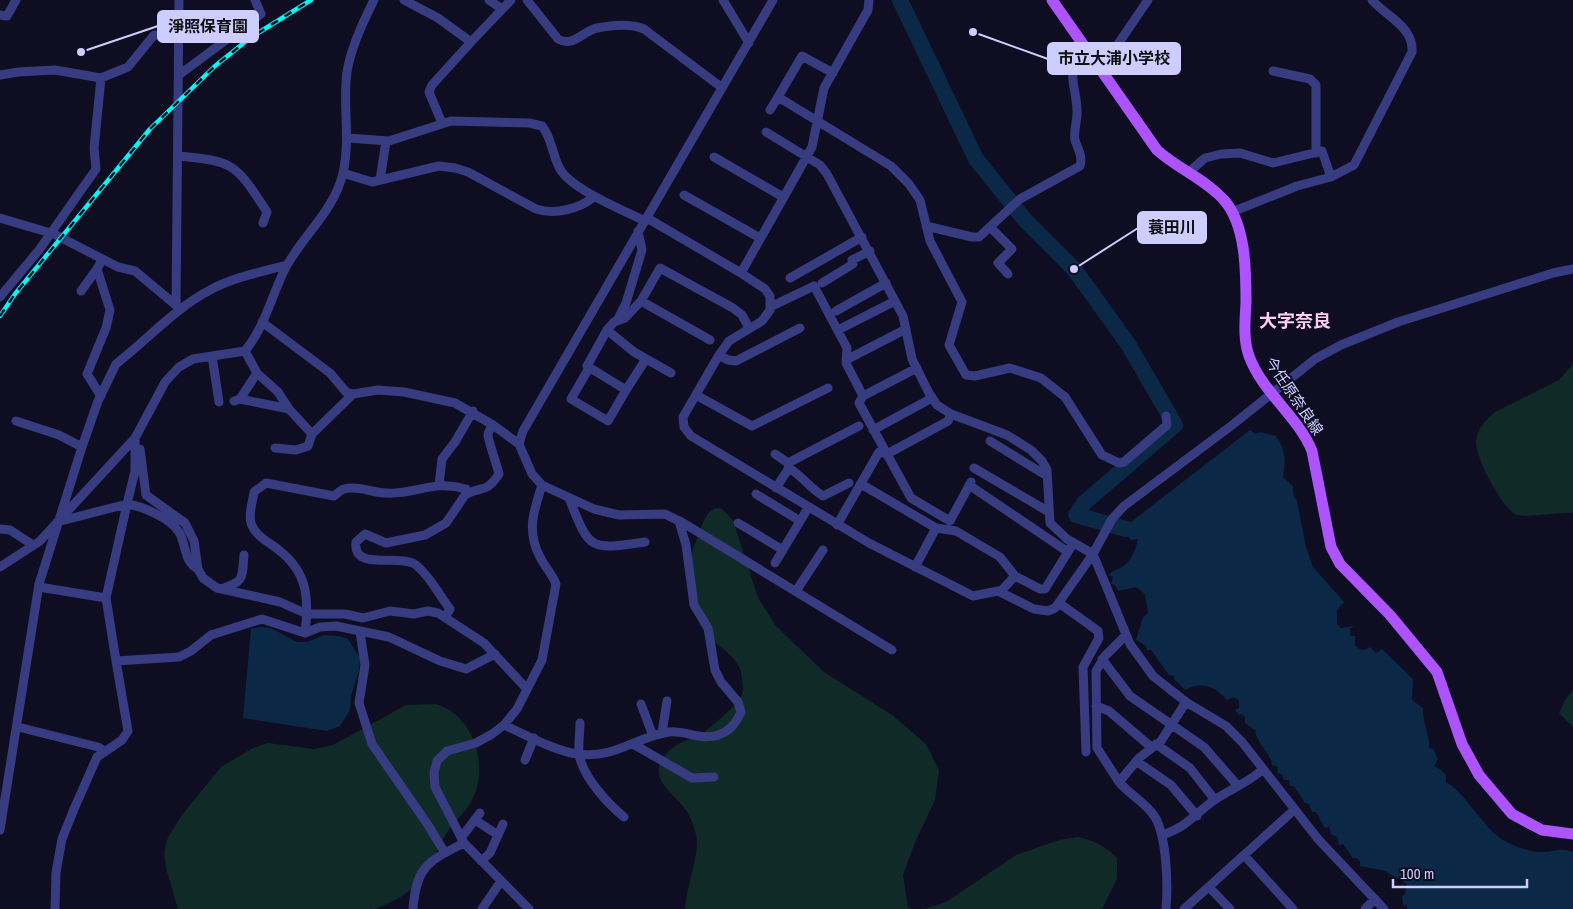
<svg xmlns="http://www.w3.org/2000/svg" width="1573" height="909" font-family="'Archivo Narrow','Noto Sans JP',sans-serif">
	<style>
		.green { fill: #102b27 }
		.water { fill: #0b2947 }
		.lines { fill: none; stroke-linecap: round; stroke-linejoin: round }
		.river { stroke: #0b2947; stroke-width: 16 }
		.minor { stroke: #373c81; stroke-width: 9 }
		.major { stroke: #ad54ff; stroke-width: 11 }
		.rail-casing { stroke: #00f8f6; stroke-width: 4.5 }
		.rail { stroke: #0e0d21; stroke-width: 2.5; stroke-dasharray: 8; stroke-linecap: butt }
		.labels { text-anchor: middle; stroke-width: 4; stroke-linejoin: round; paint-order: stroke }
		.street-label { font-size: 15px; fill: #cdcdff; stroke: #0e0d21 }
		.quarter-label { font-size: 18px; font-weight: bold; fill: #ffcff3; stroke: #0e0d21 }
		.leader { fill: none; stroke: #cdcdff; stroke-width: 2 }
		.callout-dot { fill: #cdcdff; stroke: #0e0d21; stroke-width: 2 }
		.callout { fill: #cdcdff; stroke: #cdcdff; stroke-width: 2 }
		.callout-label { font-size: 16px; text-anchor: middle; font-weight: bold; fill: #111 }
	</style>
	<rect width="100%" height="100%" fill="#0e0d21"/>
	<path class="green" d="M 1573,364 L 1573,513 C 1559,511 1526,519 1515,514 C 1502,508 1474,455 1476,441 C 1477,429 1486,419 1495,412 L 1559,380 Z
		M 715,508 L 722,509 L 733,520 L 758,598 L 776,626 L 824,672 L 892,715 L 926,744 L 939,770 L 935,800 L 916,840 L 903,875 L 908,907 L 912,909 L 685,909 C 687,887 695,867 697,846 C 698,838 693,824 690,817 C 683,799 648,783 662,760 C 675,739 691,742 708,729 C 715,724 740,702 742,694 C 744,690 742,677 741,672 C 736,654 713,644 703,630 C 686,603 684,568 697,539 C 702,527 703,515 715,508 Z
		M 1573,690 L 1573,727 L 1559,713 L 1565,700 Z
		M 435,704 C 473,714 489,764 473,798 C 467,812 454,821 446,834 C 435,852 429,871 414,886 C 404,897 389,903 375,909 L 178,909 L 166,868 L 164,852 L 168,837 L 182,815 L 221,767 L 253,748 L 268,743 L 314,749 L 333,745 L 406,705 Z
		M 1078,837 C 1095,841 1105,846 1117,858 L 1117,879 L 1102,909 L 924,909 L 946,902 L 1016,855 L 1059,840 Z"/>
	<path class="water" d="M 1250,430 L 1256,434 L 1260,432 L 1276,436 C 1286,451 1286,460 1283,477 L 1293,486 L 1293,494 L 1297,501 L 1306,547 L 1313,567 L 1344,602 L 1337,610 L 1337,624 L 1341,628 L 1354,626 L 1350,629 L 1350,636 L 1355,636 L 1355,645 L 1359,649 L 1365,650 L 1370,647 L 1376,653 L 1382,649 L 1413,679 L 1412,700 L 1423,708 C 1422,723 1430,733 1429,748 L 1433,749 L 1438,759 L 1434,766 L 1441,770 L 1446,775 L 1446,783 C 1459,785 1485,830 1503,840 C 1514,846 1531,853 1543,852 C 1555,852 1561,847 1573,852 L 1573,909 L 1407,909 L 1407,906 L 1403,905 L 1402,896 L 1405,894 L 1407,884 L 1385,871 L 1360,866 L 1360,862 L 1357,858 L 1353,858 L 1343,844 L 1339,845 L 1337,837 L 1331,834 L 1329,827 L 1325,828 L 1316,812 L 1312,812 L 1309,804 L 1305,803 L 1294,786 L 1290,786 L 1289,780 L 1284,780 L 1282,774 L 1277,773 L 1278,767 L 1272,765 C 1271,753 1256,743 1255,730 L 1245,723 L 1245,717 L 1242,714 L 1239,715 L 1235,710 L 1239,708 L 1239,701 L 1234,697 L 1227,700 C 1215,686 1202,681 1185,690 L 1174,679 L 1174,676 L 1169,675 L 1151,650 L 1147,650 L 1146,646 L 1136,640 L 1143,617 L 1148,613 L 1145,594 L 1136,587 L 1118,591 L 1115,585 L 1111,584 L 1113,577 L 1109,575 C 1114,568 1117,571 1122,567 C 1131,561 1136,550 1138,539 L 1131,540 L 1122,530 L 1111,530 L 1115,523 L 1127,525 Z
		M 260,627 L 271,628 L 297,642 L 307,642 L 324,635 L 339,636 L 348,639 L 360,658 L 359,670 L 351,696 L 350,710 L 340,726 L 327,731 L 243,718 L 251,629 Z"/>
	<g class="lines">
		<path class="river" d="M 900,0 L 976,159 L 1025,220 L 1074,269 L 1128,344 L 1175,425 L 1084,503 L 1076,515 L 1126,529"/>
		<path class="minor" d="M 404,0 L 438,18 L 471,42 L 511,0
			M 489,0 L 502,9
			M 527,0 L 558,39 C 573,48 583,31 597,28 C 612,25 630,23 644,29 L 721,87
			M 723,0 L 749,43
			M 0,15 L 7,16 L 16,0
			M 1101,69 L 1148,0
			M 1273,71 L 1310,79 L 1316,85 L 1316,153
			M 833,73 L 802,56 L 778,97 L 891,166 L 909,184 L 920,200 L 930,241 L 962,302 L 949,345 L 966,375 L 975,376 L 1010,368 L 1041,378 L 1065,397 L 1102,455 L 1119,463 L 1124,462 L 1167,425 L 1166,416
			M 0,75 L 18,72 L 55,70 L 101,78 L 128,67 L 154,35 L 179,36
			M 179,75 L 261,14 L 255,0
			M 770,110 L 778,97
			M 442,123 L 429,92 L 432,85 L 471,42
			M 348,138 L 389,141 L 451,121 L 529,123 L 542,126 C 552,138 552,155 560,169 C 571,189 623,210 645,221
			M 178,156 C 236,161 236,165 267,212 L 263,223
			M 714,157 L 783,197
			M 1189,172 L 1205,158 L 1221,154 L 1240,153 L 1273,163 L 1322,151 L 1331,177 L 1354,165 L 1412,52 C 1414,27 1387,17 1372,0
			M 343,173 L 372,182 L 439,166 L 455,168 L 468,172 L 536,209 C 555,215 579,209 594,197
			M 380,180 L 386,141
			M 684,195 L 760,238
			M 1232,212 L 1297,186 L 1331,177
			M 0,218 L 54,234 L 118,267 L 135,271 L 178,307
			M 647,218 L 741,273 L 765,289 L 770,296 L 770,310 L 762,321 L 729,341 L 719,355 L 683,417 L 684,427 L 691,436 L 869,543 L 973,596 L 998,591 L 1034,609 L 1048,611 L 1055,608 L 1093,554 L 1067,539 L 1050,523 L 1047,470 L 1042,461 L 1031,450 L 1007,435 L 951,414 L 937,405 L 929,393 L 912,359 L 903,316 L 827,174 L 820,165 L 766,132
			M 926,226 L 972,237 L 979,237 L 1020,199 L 1080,166 C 1083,156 1078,150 1075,140 C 1073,131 1078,119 1077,110 C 1076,82 1063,72 1087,49
			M 991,228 L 1012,249 L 998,263 L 1008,274
			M 741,273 L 812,147 L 824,88 L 868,10 L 869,0
			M 790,278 L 862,237
			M 822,283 L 853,264 L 852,260 L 870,251
			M 81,291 L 97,269
			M 0,297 L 39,250 L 96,169 L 94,148 L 101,78
			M 176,305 L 179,0
			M 770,307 L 814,286 L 847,348 L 846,363 L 863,396 L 859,403 L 911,498 L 950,521 L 971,482
			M 836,311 L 886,283
			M 617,321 L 626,303 L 642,250 L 638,231
			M 262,322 L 330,373 L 346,392 L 353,394 L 378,390 L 404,392 L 455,403 L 493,425 L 519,444 L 532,474 L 542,485 L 594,509 L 619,515 L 665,514 L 679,521 L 686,545 L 694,605 L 708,628 L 715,670 L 721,682 L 738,702 L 741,712 C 736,723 730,731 718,735 C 702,741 685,730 669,732 C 635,737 615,759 578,754 C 557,752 524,734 504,725
			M 607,330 L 634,352 L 671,373
			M 838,330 L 895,301
			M 710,340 L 641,301 L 660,268 L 733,308 L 742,315 L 749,328
			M 719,355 L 728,360 L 736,361 L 800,328
			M 212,356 L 219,402
			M 846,360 L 906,329
			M 589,368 L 571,399 L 608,421 L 626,390 L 587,366 L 607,330 L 614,322 L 625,318 L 641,301
			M 257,373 L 278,392 L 289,409
			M 626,390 L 646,359
			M 696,395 L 752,426 L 828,388
			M 101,396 L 87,374 L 106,328 L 110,310 L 97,269 L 102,260
			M 863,396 L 917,368
			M 240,399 L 289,409 L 312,434
			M 234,401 L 240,399 L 257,373 L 245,351
			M 16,421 L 59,435 L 82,447
			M 873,430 L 932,398
			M 990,441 L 1047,476
			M 519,444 L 523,431 L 773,0
			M 275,448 L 296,450 L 308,446 L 312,434 L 353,394
			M 140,449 L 146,495 L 185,523 L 194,541 L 198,569 L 203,578 L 217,588 L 280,602 L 307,614 L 345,614 L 363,618 L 390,611 L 414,614 L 428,611 L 438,613 L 484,643 L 526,688
			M 775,454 L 788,463 L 789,468 L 776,488
			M 788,463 L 859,426
			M 789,468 C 802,476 810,488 823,496 L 849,483
			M 974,468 L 1049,512
			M 861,484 L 936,528 L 956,531 L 1000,557 L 1015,576
			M 439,485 L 442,459 L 455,442 L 473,411
			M 969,485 L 1068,552
			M 756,494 L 800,521
			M 569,498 C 590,551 589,550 645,542
			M 680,521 L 892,650
			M 57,522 L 127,504 L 106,598 L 116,661
			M 738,523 L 783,550
			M 837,525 L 879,452 L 887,454 L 948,421 L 951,414
			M 0,529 L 10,530 L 33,545
			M 775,563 L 808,508
			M 0,567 L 40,541 L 135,438
			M 915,567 L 936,528
			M 198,569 C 184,563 186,543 179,532 C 170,518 142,506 127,504 L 135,471 L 135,438 L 165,382 L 179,367 L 193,359 L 245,351 C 265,327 272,294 286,267 C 304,234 334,211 343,173 C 350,142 344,113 346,82 C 347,56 362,24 374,0
			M 39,587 L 106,598
			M 221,589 C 244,581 242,580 244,555
			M 796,591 L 823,550
			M 1000,592 L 1015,576 L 1040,589 L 1045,589 L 1071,547
			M 1059,603 L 1098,631 L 1099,638 L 1083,667 L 1086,752
			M 445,617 L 450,609 C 439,595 430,576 416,565 C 400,553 352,572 356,542 L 365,534 L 386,543 L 425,535 L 446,523 L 465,495 C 481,485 485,495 499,474 C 497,465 488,440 488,435 C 488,431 491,428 493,425
			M 360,632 L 365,665 L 359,703 L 372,744 L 428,825 L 445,853
			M 305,633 C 310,593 306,568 272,545 C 263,539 254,533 251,523 C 248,514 253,501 254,492 L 266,483 L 334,496 C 337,494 340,490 344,489 C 357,485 373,493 386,493 C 415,495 434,479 466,489 L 468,493
			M 1102,659 L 1130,696 L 1204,747 L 1238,786
			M 641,704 L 653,736
			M 1096,706 L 1109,711 L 1151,747
			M 580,723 C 580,733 578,745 579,755 C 584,778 607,803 624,817
			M 18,727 L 98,747 L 104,751
			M 662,733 L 667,701
			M 633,744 L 692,778 L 714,777
			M 1156,744 L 1190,768 L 1215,800
			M 525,760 L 534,738
			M 1136,761 L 1171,785 L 1197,816
			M 1119,782 L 1097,748 L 1096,671 L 1105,656 L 1126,635
			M 475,820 L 498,835
			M 0,830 L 39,584 L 82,447 L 98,401 L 116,364 C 147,340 174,309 210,290 C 234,277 261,272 287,265
			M 1162,835 C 1188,827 1195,813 1216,799 C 1231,789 1249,782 1262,770
			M 461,838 L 480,813
			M 1244,855 L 1293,909
			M 481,861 L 490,853 L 503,824
			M 1209,887 L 1230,909
			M 55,909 L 56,872 L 62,839 L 74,809 L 97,757 L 122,740 L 128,731 L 116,661 L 179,657 L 191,651 L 211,635 L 262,619 L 305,633 L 320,627 L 336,626 L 389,637 L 440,661 L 466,669 L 495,654
			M 413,909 C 416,867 428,861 464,843
			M 482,909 L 501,881
			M 529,909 L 464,843 L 435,787 L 434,773 L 437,761 L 447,751 L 476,743 L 492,734 L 504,725 L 517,709 L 542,660 L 556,584 C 552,574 545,567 540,557 C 526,530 534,511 542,485
			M 1166,909 C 1168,885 1167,838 1155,817 C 1146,803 1130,795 1119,782 L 1139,758 L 1161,741 L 1186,702
			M 1184,909 L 1294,810
			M 1365,909 L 1375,899
			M 1384,909 L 1318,839 L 1242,742 L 1226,726 L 1186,702 L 1153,676 L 1130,644 L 1093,554 L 1112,519 L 1124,506 L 1231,426 L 1315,359 L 1341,345 L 1398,322 L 1553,273 L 1573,269"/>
		<path class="major" d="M 1052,0 L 1157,150 C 1178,169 1205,179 1224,200 C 1246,225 1246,271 1246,303 C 1245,321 1243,339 1249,356 C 1262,392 1298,416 1312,451 L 1331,547 L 1340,564 L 1390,615 L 1437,672 L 1462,744 L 1479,775 L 1512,814 L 1542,830 L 1573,834"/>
		<g class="rail-casing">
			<path id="rail" d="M 0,316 L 15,294 L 150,129 L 215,66 L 250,38 L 311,0"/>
		</g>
		<use href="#rail" class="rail"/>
	</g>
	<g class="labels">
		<g class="street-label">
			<text transform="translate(1294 396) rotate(56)" y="5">今任原奈良線</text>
		</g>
		<g class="quarter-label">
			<text x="1295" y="327">大字奈良</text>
		</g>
	</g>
	<path class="leader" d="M81 52L158 26M973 32L1048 59M1074 269L1138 228"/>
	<g class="callout-dot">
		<circle cx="81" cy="52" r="5"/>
		<circle cx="973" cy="32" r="5"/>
		<circle cx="1074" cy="269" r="5"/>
	</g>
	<g class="callout">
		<rect x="158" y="11" width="100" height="31" rx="5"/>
		<rect x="1048" y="43" width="132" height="31" rx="5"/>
		<rect x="1138" y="212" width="68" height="31" rx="5"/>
	</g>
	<g class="callout-label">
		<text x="208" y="32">淨照保育園</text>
		<text x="1114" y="64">市立大浦小学校</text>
		<text x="1172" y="233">蓑田川</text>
	</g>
	<path d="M1393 879v8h134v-8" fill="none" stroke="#cdcdff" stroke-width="2.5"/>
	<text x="1400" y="879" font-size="15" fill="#cdcdff" stroke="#0e0d21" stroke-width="4" paint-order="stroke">100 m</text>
</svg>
